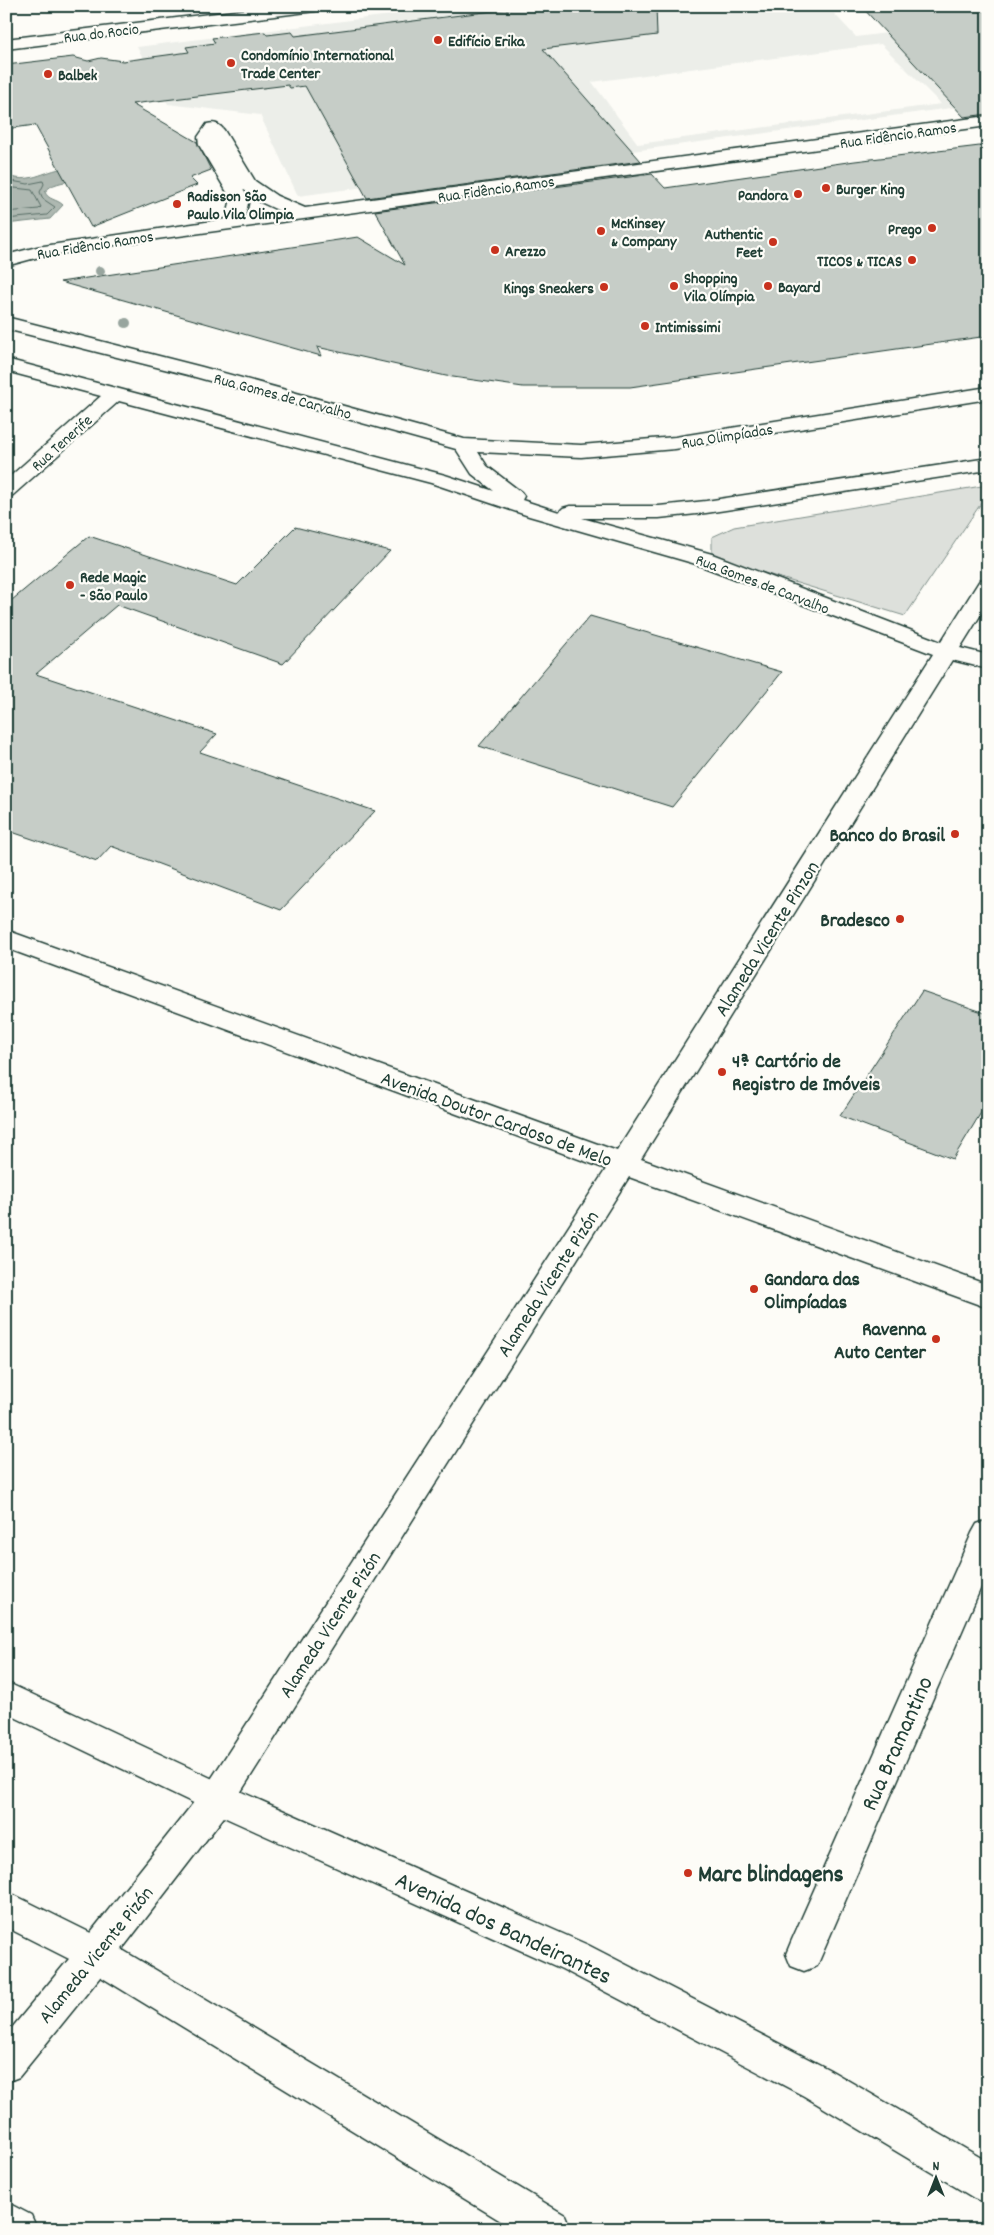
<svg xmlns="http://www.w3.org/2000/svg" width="994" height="2235" font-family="Dekko,sans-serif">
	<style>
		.built { fill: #eceee9; fill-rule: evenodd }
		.green { fill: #dde0db; stroke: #7e8e88 }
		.water { fill: #aeb8b1; stroke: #75877f }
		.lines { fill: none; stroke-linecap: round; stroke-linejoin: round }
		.shore { stroke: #586e66; stroke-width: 1 }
		.building { fill: #c6cdc7; stroke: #1f3d34 }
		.minor-casing { stroke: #1f3d34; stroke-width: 3 }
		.highway-casing { stroke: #1f3d34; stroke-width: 3 }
		.minor { fill: #fdfcf7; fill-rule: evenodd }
		.highway { fill: #fdfcf7; fill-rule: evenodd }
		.tree { fill: #98a59e }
		.poi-dot { fill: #c8321e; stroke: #fdfcf7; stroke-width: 2 }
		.labels { text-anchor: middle; stroke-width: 4.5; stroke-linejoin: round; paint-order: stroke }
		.far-street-label { font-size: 16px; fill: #1f3d34; stroke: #fdfcf7 }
		.far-poi-label { font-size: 16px; font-weight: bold; fill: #1f3d34; stroke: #fdfcf7; text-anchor: start }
		.poi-label { font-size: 20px; font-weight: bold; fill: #1f3d34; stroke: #fdfcf7; text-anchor: end }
		.street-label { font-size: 20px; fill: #1f3d34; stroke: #fdfcf7 }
		.near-street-label { font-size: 24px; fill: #1f3d34; stroke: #fdfcf7 }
		.near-poi-label { font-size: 24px; font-weight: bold; fill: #1f3d34; stroke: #fdfcf7; text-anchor: start }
	</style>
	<rect width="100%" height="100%" fill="#fdfcf7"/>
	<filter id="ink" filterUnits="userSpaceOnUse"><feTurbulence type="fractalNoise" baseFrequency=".02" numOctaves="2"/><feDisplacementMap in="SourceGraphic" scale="10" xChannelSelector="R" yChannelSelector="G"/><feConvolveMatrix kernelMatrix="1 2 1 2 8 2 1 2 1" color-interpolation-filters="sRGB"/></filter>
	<g filter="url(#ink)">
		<path class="built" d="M 462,6 L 827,6 L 856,37 L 988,20 L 988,103 L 298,196 L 260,115 L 168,104 L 137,47 ZM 881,44 L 941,104 L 638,144 L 592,82 Z"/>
		<path class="green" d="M 988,485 L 988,493 L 905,616 L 712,557 L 712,537 L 734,527 Z"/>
		<path class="water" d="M 65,168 L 72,180 C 63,183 51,183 45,192 C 48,200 57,199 63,205 L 50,219 L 6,224 L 6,175 C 29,185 43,171 65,168 Z"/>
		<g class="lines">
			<path class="shore" d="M 6,180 L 28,184 L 43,181 L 44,184 L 40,192 L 43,199 L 55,207 L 47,215 L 6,219
				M 6,187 L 32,190 L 41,207 L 39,209 L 6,212"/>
		</g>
		<path class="building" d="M 532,6 L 656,6 L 657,35 L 543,49 L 641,161 L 367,198 L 305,86 L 290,88 L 288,85 L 132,104 L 197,142 L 211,170 L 190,178 L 197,185 L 91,227 L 35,125 L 6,129 L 6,65 L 73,57 L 88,61 L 101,58 L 123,61 L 189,52 L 186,47 L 215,43 L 212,38 L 265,32 L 267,35 L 292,32 L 295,36 Z
			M 861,6 L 988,6 L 988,114 L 964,117 Z
			M 988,145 L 988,336 L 630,387 L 523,387 L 446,376 L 317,347 L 321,356 L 60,282 L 358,237 L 405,265 L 375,211 L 652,174 L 665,188 L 855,161 Z
			M 295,527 L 390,551 L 283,664 L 117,605 L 36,674 L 217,734 L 200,752 L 375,811 L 281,910 L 111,846 L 97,861 L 6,830 L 6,605 L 89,536 L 237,585 Z
			M 590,616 L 782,672 L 672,807 L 479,746 Z
			M 922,991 L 988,1014 L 988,1101 L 953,1159 L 840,1116 Z"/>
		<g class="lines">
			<g class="minor-casing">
				<path id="minor" d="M 275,6 L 323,6 L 321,9 L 315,11 L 6,49 L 6,39 Z
					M 988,116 L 988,126 L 127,243 L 39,257 L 6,266 L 6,255 L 37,247 L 226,219 L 231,199 L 199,145 L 198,137 L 207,124 C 215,122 219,124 224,130 L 255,181 L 277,196 L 305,208 ZM 243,189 L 256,200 L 282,212 L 245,217 L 249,199 Z
					M 6,317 L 202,367 L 464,439 L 581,445 L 675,437 L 988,387 L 988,399 L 675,449 L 581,457 L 478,452 L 487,466 L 521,492 L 524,496 L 522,500 L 559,512 L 563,508 L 570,506 L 659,506 L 706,501 L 988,458 L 988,470 L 706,513 L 659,518 L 582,518 L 712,554 L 941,642 L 980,580 L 988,579 L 988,603 L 960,648 L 988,655 L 988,669 L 952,660 L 641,1159 L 988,1285 L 988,1308 L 629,1177 L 230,1809 L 109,1966 L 19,2077 L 6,2082 L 6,2035 L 83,1942 L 206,1787 L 606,1169 L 6,948 L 6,930 L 617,1151 L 933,654 L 696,564 L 529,516 L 431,483 L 119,401 L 13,495 L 6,497 L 6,480 L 101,396 L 6,371 L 6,359 L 445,475 L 494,491 L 472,474 L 456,449 L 188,375 L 6,329 Z
					M 988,1520 L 988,1571 L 817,1966 L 804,1971 L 791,1966 L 786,1954 L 791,1942 L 972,1533 L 977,1524 Z"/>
			</g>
			<g class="highway-casing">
				<path id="highway" d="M 6,1682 L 230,1787 L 588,1945 L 830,2070 L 988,2162 L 988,2203 L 974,2198 L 804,2096 L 562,1969 L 206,1809 L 6,1713 Z
					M 6,1891 L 109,1942 L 565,2215 L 571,2229 L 514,2229 L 83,1966 L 6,1927 Z
					M 6,2202 L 31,2215 L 37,2229 L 6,2229 Z"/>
			</g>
			<use href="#minor" class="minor"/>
			<use href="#highway" class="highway"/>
		</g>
		<g class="tree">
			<circle cx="100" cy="271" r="5"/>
			<circle cx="126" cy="323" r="5"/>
		</g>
	</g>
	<g class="poi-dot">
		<circle cx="438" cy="40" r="5"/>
		<circle cx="231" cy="63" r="5"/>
		<circle cx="48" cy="74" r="5"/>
		<circle cx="826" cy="188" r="5"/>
		<circle cx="798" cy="194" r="5"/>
		<circle cx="177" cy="204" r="5"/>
		<circle cx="932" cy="228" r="5"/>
		<circle cx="601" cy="231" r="5"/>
		<circle cx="773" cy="242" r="5"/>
		<circle cx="495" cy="250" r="5"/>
		<circle cx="912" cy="260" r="5"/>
		<circle cx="674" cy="286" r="5"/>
		<circle cx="768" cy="286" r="5"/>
		<circle cx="604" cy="287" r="5"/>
		<circle cx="645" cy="326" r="5"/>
		<circle cx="70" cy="585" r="5"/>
		<circle cx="955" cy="834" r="5"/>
		<circle cx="900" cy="919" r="5"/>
		<circle cx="722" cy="1072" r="5"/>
		<circle cx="754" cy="1289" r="5"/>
		<circle cx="936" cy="1339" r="5"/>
		<circle cx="688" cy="1873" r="5"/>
	</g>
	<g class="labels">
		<g class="far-street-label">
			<text transform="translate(101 32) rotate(-7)" y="6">Rua do Rocio</text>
			<text transform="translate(898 134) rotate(-8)" y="6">Rua Fidêncio Ramos</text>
			<text transform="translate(496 188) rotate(-8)" y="6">Rua Fidêncio Ramos</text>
			<text transform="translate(95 244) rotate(-9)" y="6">Rua Fidêncio Ramos</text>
			<text transform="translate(283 395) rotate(15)" y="6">Rua Gomes de Carvalho</text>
			<text transform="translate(727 435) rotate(-9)" y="6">Rua Olimpíadas</text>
			<text transform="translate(61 442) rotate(-42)" y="6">Rua Tenerife</text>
			<text transform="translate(763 583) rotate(21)" y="6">Rua Gomes de Carvalho</text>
		</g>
		<g class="far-poi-label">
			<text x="448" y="46">Edifício Erika</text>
			<text x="241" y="60">Condomínio International<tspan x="241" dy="18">Trade Center</tspan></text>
			<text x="58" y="80">Balbek</text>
			<text x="836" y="194">Burger King</text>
			<text x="788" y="200" text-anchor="end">Pandora</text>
			<text x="187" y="201">Radisson São<tspan x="187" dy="18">Paulo Vila Olimpia</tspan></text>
			<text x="611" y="228">McKinsey<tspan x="611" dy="18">&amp; Company</tspan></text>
			<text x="922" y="234" text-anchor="end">Prego</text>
			<text x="763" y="239" text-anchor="end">Authentic<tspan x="763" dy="18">Feet</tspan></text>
			<text x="505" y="256">Arezzo</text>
			<text x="902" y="266" text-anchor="end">TICOS &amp; TICAS</text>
			<text x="684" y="283">Shopping<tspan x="684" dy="18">Vila Olímpia</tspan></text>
			<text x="778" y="292">Bayard</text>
			<text x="594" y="293" text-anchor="end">Kings Sneakers</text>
			<text x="655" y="332">Intimissimi</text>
			<text x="80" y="582">Rede Magic<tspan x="80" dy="18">- São Paulo</tspan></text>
		</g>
		<g class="poi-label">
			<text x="945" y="841">Banco do Brasil</text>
			<text x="890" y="926">Bradesco</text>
			<text x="732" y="1067" text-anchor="start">4ª Cartório de<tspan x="732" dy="23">Registro de Imóveis</tspan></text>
			<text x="764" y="1285" text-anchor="start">Gandara das<tspan x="764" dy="23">Olimpíadas</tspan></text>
			<text x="926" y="1335">Ravenna<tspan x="926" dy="23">Auto Center</tspan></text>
		</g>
		<g class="street-label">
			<text transform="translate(766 938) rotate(-58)" y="7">Alameda Vicente Pinzon</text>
			<text transform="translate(497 1118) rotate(20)" y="7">Avenida Doutor Cardoso de Melo</text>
			<text transform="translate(547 1283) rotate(-57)" y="7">Alameda Vicente Pizón</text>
			<text transform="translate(329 1624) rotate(-57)" y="7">Alameda Vicente Pizón</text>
			<text transform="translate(95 1954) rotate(-51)" y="7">Alameda Vicente Pizón</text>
		</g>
		<g class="near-street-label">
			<text transform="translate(896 1743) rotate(-66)" y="8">Rua Bramantino</text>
			<text transform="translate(504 1927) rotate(25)" y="8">Avenida dos Bandeirantes</text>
		</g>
		<g class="near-poi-label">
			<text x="698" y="1881">Marc blindagens</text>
		</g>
	</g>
	<rect width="994" height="2235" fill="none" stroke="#fdfcf7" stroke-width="25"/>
	<rect x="12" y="12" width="969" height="2210" fill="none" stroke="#1f3d34" stroke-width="2" filter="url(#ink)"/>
	<g transform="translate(936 2178)" stroke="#fdfcf7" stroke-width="4" paint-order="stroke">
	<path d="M0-4L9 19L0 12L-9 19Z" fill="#1f3d34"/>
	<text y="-8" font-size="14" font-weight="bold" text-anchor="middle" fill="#1f3d34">N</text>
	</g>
</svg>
